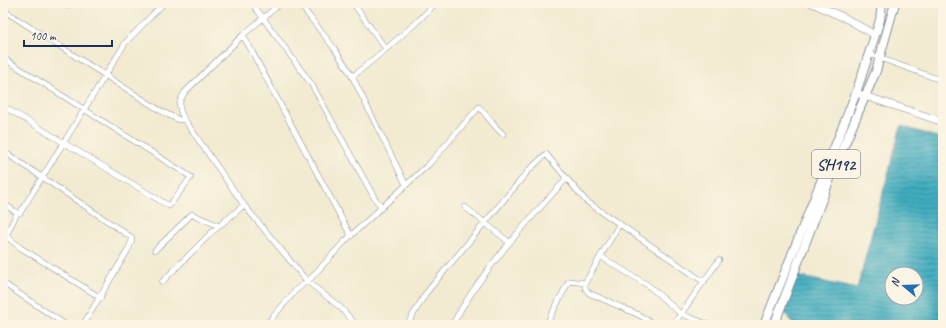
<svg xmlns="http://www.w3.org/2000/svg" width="946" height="328" font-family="Caveat,sans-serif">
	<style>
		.water { fill: url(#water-rules); stroke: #2e6e8e; fill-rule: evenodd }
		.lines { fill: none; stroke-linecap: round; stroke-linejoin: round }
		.street-casing { stroke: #868d98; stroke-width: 6 }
		.secondary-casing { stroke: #868d98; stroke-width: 8 }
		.primary-casing { stroke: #868d98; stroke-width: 10 }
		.street { stroke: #fff; stroke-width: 5 }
		.secondary { stroke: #fff; stroke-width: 7 }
		.primary { stroke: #fff; stroke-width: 8 }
		.labels { text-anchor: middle; stroke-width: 3; stroke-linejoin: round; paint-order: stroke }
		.shield { fill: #fcf5e5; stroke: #5e6a86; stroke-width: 1 }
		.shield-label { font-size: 16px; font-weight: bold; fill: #1b2f5e }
	</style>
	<defs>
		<pattern id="water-rules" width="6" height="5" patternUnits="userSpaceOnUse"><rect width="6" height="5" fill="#41adbf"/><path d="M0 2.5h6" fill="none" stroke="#368d9e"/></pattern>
	</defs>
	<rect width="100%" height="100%" fill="#fcf5e5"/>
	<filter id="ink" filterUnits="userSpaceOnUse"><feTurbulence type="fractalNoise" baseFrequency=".025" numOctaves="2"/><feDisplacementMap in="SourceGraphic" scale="8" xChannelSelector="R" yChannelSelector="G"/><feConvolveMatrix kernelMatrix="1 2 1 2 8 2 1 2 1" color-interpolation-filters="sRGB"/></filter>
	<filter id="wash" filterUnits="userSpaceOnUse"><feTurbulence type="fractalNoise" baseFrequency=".012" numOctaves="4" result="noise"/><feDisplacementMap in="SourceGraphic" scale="16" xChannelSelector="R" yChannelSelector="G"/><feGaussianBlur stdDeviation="0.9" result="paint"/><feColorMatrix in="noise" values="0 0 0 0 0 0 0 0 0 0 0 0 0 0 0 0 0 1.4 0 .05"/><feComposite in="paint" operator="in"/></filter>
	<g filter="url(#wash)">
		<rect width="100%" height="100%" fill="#f2ebd1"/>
		<path class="water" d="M 901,126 L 943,139 L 943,325 L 794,325 L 780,307 L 793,275 L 857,289 ZM 892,274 L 916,274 L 916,298 L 892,298 Z"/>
	</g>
	<g filter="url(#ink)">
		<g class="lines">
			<g class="street-casing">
				<path id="street" d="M 252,3 L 312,85 L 375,199 L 382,207
					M 299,3 L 334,48 L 351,74 L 406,185
					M 67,6 L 69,3
					M 3,10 L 161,111 L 179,120 L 184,119 L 244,205 L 307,281 L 341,308 L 356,325
					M 3,10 L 7,3
					M 243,35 L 351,236
					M 386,49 L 417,22 L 436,3
					M 869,54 L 943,81
					M 3,58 L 191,177 L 169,206 L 3,106
					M 352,77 L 386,49 L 353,3
					M 184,119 C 178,108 178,102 185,92 L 243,35 L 281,3
					M 3,151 L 131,237 L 132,240 L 128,250 L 83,325
					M 3,203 L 17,213
					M 465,207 L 509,242
					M 620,223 L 585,283 L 585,288 L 589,293 L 639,315 L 655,325
					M 155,250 L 192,214 L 219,226
					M 600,256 L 649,286 L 681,314 L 710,325
					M 162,282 L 212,232 L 244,205
					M 3,283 L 66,325
					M 101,298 L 21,248 L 6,236 L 17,213 L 20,213 L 126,42 L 164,3
					M 266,325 L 296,290 L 311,278 L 345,241 L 429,164 L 479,107 C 488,116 493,126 503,134
					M 407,325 L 426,293 L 529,170 L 546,154 L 586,201 L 704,282
					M 452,325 C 482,270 525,224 567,178
					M 546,325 L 569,281 L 585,283
					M 673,325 L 719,260"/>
			</g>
			<g class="secondary-casing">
				<path id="secondary" d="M 812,3 L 847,19 L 875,35
					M 856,93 L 943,122"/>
			</g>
			<g class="primary-casing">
				<path id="primary" d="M 764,325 L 856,93 L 880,20 L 882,3
					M 774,325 L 831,176 L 876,71 L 895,3"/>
			</g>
			<use href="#street" class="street"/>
			<use href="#secondary" class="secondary"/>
			<use href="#primary" class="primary"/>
		</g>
	</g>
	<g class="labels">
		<rect class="shield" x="812" y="150" width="48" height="28" rx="3"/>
		<g class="shield-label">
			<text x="836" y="170">SH192</text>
		</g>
	</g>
	<rect width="946" height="328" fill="none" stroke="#fcf5e5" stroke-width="16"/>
	<g transform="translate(904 286) rotate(289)"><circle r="19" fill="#fcf5e5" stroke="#a2a6af"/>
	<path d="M0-3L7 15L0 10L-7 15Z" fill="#1f6fb2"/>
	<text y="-6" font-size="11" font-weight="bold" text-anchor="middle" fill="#1b2f5e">N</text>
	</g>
	<path d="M24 40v6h88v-6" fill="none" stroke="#1b2f5e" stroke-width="2"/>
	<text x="30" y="40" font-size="12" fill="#1b2f5e" stroke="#fcf5e5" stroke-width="3" paint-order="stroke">100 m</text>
</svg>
